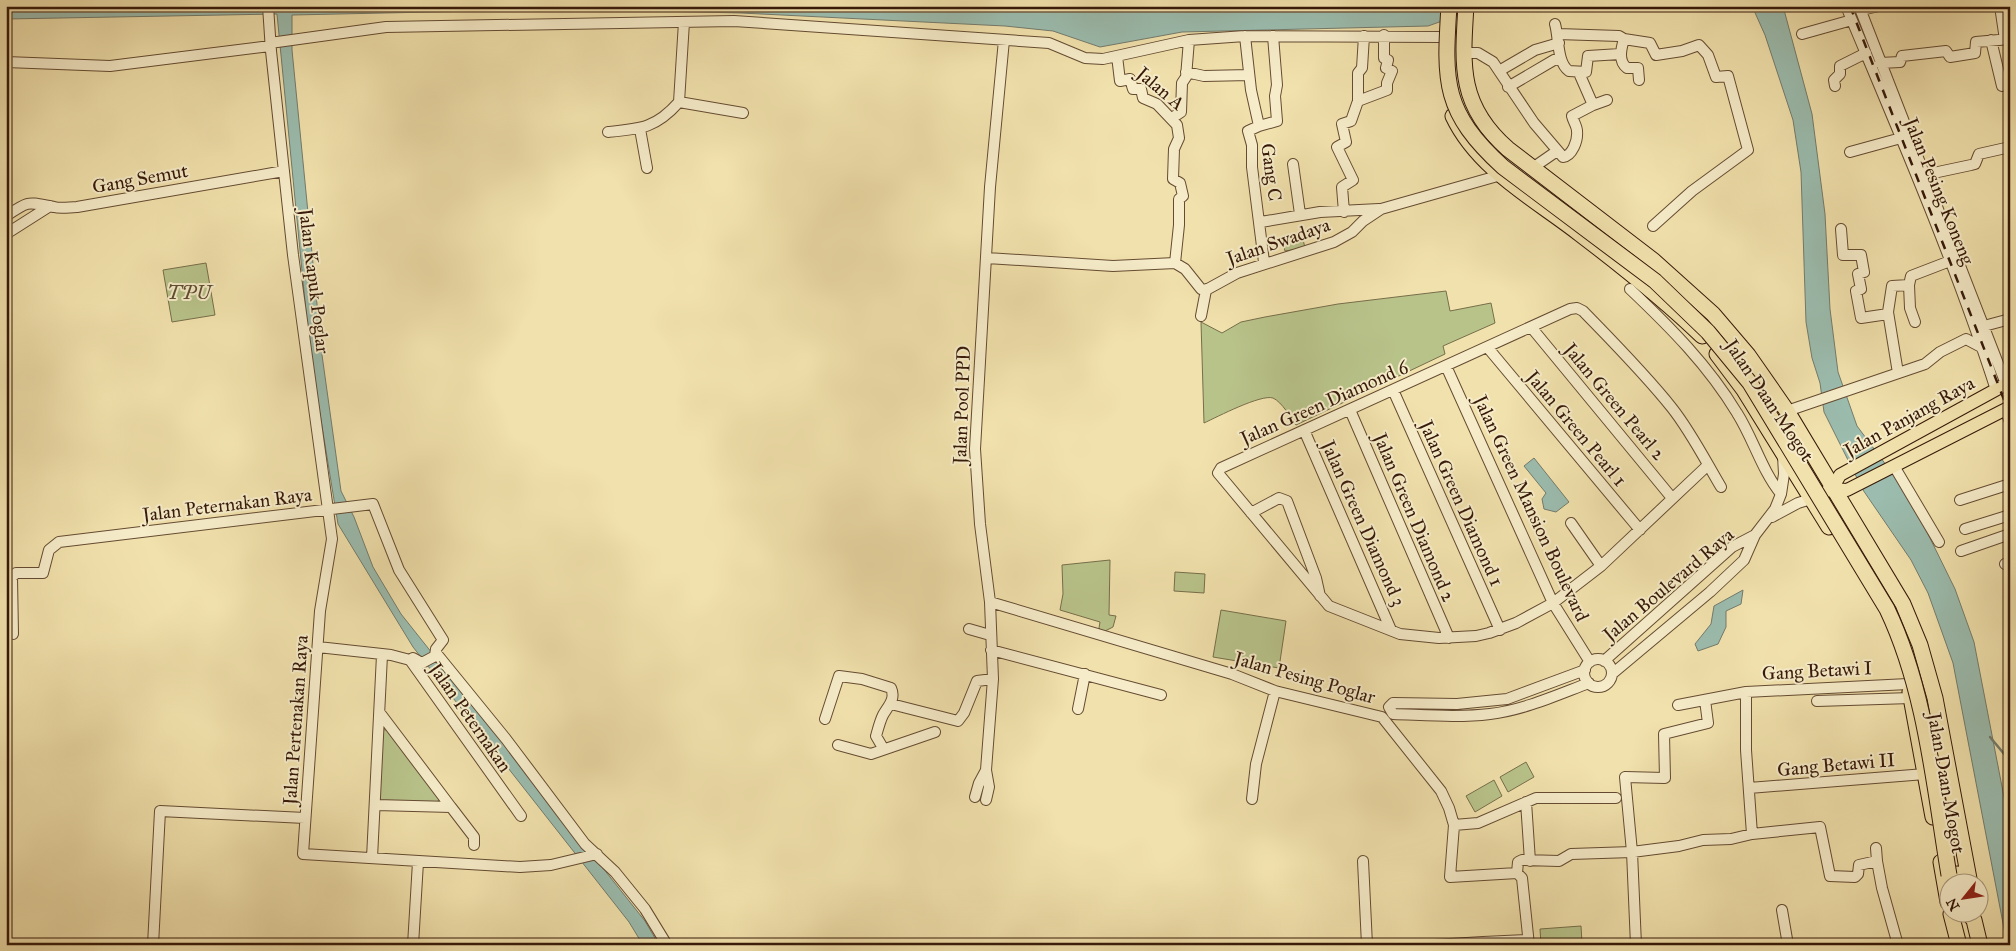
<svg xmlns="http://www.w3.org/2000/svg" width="2016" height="951" font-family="'IM FELL Great Primer',serif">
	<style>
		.green { fill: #b8c38a; stroke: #776e4a }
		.water { fill: #9bbcae; stroke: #737b6c }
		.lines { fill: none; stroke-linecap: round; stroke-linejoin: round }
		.stream { stroke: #737b6c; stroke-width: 2.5 }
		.minor-casing { stroke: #654b32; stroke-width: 12 }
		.major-casing { stroke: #361909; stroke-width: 14 }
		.highway-casing { stroke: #361909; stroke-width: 17 }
		.minor { stroke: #f6ecc9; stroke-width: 10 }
		.major { stroke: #f1e1ac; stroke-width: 12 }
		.highway { stroke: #f1e1ac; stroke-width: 15 }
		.rail { stroke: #361909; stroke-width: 2.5; stroke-dasharray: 9 9; stroke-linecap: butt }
		.highway-bridge-casing { stroke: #361909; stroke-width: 17; stroke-linecap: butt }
		.highway-bridge { stroke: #f1e1ac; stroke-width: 15 }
		.labels { text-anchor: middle; stroke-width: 4; stroke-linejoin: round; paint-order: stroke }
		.street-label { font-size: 19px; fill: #361909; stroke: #f6ecc9 }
		.park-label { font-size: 19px; font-style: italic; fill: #5d4c30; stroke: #f6ecc9 }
	</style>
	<rect width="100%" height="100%" fill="#f1e1ac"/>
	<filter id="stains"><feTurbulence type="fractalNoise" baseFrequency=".004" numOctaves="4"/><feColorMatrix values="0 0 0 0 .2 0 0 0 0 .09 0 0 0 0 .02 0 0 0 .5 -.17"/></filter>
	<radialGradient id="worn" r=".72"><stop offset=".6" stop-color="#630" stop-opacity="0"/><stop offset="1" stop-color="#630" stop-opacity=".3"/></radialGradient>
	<path class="green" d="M 1302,235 L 1305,248 L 1285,251 L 1282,239 Z
		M 206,263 L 215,315 L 172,322 L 163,270 Z
		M 1446,291 L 1450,311 L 1491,303 L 1495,323 L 1443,346 L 1445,354 L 1296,425 C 1291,418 1282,402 1273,398 C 1261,394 1217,417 1204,423 L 1201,322 L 1222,333 L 1241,322 L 1265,317 L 1338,304 Z
		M 1110,560 L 1109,615 L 1116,616 L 1113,627 L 1103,632 L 1099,628 L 1100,622 L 1060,610 L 1063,594 L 1062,565 Z
		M 1175,572 L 1205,574 L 1204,593 L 1174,591 Z
		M 1221,610 L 1286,621 L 1279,668 L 1213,657 Z
		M 380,729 L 391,731 L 440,794 L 437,805 L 377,803 Z
		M 1526,762 L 1534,777 L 1508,792 L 1500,777 Z
		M 1494,780 L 1502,796 L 1475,812 L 1466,796 Z
		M 1581,926 L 1582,943 L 1541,945 L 1540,929 Z"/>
	<path class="water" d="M 6,6 L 1485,6 L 1428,26 L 1182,32 L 1100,47 L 1053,31 L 1005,26 L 741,13 L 569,9 L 292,15 L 292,50 L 322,355 L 341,491 L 354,517 L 373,567 L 401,614 L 645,921 L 659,945 L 643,945 L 629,922 L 413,647 L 338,524 L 310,353 L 277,14 L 6,19 Z
		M 1752,6 L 1783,6 L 1812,114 L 1825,214 L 1830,309 L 1838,372 L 1857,426 L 1895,477 L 1926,530 L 1955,589 L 1974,642 L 2010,828 L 2010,945 L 2007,944 L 1953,663 L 1928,593 L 1911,560 L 1863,490 L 1824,412 L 1820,383 L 1812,358 L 1806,322 L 1801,172 L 1793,120 L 1765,35 Z
		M 1534,458 L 1569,502 L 1556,512 L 1544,509 L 1542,499 L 1546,493 L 1524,466 Z
		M 1743,590 L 1741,604 L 1726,611 L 1726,627 L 1718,644 L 1698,651 L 1695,644 L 1711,624 L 1714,606 Z"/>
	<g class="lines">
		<path class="stream" d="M 1990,737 L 2010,761"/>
		<g class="minor-casing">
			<path id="minor" d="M 268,6 L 271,51 L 293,255 L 332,539 L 320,611 L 303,854 L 520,867 L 551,865 L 597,854
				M 1846,6 C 1899,133 1954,259 1996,390
				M 1859,6 L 2006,384
				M 2000,6 L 2005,40
				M 1861,10 L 1879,6
				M 684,22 L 679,102 L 743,113
				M 1555,24 C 1559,38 1557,63 1569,71 L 1586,72 L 1588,56 L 1620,54
				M 1558,34 L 1619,36 L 1624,39 L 1650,43 L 1656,55 L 1682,51 L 1699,45 L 1708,55 L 1716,77 L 1728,76 L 1748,150 L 1692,191 L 1653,226
				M 1802,34 L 1852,20
				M 1245,36 L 1251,90 L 1259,126 L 1248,131 L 1252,145 L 1252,167 L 1264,262
				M 1624,39 C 1621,49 1618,61 1627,68 L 1638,68 L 1639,80
				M 1991,40 L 2002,86
				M 270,43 L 386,27 L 734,21 L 1049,43 L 1085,58 L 1103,59 L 1189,40 L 1245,36 L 1441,37
				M 1464,53 L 1478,53 L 1493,62 L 1534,123 L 1563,157 C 1572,156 1578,141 1577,131 C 1577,126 1573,121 1572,116 L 1593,105
				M 1117,56 L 1120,81 L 1130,79 L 1133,89 L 1141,89 L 1143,98 L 1157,104 L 1177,125 L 1179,138 L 1174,149 L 1173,179 L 1180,183 L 1183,196 L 1179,199 L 1179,225 L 1175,263
				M 6,62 L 110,66 L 270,46
				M 1880,63 L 1900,62 L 1902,56 L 1946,51 L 1950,57 L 1975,53 L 1976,42 L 2010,39
				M 1499,71 L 1535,50 L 1559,43
				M 1186,72 L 1204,76 L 1249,75
				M 1579,73 L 1593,105 L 1607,100
				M 1835,86 L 1834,80 L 1840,74 L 1840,66 L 1866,53
				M 1508,87 L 1554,60 L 1561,59
				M 1358,101 L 1358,73 L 1362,68 L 1364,36
				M 1172,118 L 1181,112 L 1182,83 L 1186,77 L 1189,40
				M 1259,126 L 1277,121 L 1275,96 L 1277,85 L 1273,36
				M 640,129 L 647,168
				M 608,132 C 641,129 656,128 679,102
				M 1850,152 L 1901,138
				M 1293,164 L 1300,214
				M 1531,169 L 1557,151
				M 1924,175 L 1971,165 L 1975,164 L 1979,154 L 2010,147
				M 1344,212 L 1342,187 L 1353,180 L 1337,147 L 1346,142 L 1342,124 L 1351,121 L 1358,101 L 1387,90 L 1387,83 L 1392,71 L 1386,68 L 1388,60 L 1384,58 L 1384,35
				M 6,216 C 30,200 27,202 54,207 C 61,209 70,207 77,207 L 284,171
				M 1261,222 L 1320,212 L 1379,209
				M 1841,229 L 1843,255 L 1861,255 L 1864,272 L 1858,274 L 1861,289 L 1856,291 L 1861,318 L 1888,314
				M 6,234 L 50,206
				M 987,258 L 1113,266 L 1175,263 L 1185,269 L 1201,289 L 1206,290
				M 1909,285 L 1910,308 L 1915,322
				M 1630,289 C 1670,327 1708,365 1737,413 C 1753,438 1762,471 1781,494
				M 1206,290 L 1237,273 L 1334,242 L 1352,232 L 1363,221 L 1381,209 L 1501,175
				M 1201,316 L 1206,290
				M 1984,326 L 2010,319
				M 1531,327 L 1672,498
				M 1488,348 L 1640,530
				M 1446,366 L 1553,603 L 1590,662
				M 1898,373 L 1888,312 L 1892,286 L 1909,285 L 1911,276 L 1950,261
				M 1393,390 L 1500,630
				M 2005,409 L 2010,422
				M 1350,410 L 1449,638
				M 1787,411 L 1925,364 L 1940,352 L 1966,339 L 1983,348
				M 1304,430 L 1391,630
				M 1708,465 L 1601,566 L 1553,603 L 1516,623 L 1489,633 L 1476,636 L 1439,638 L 1400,634 L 1329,606 L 1218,473 L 1221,468 L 1570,309 L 1577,308 L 1583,311 C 1614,343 1645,374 1672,408 C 1691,432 1705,460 1721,487
				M 1894,466 L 1939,542
				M 1960,500 L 2010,484
				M 1251,513 L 1279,498 L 1287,501 L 1316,578 L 1320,596
				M 1772,517 L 1798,503 L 1811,499
				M 1571,523 L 1601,566
				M 1965,529 L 2010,515
				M 1961,551 L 2010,534
				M 2005,564 L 2010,563
				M 990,602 L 1232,674 L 1275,691 L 1382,717 L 1441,791 L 1449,808 L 1454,825 L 1450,877 L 1517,873
				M 969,629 L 990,635
				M 13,634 L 12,577 L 16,573 L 43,573 L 49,550 L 59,542 L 373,504 L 399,570 L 443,640 L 436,649 L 435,656 L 422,663 L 413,658 L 410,660
				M 318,647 L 391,655 L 410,660 L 521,816
				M 991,650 L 1161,695
				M 436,653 L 506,739 L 585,844 L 615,872 L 645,909 L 667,945
				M1584 673a14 14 0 1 1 28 0a14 14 0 1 1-28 0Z
				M 1604,661 L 1732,547 L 1755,535
				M 1585,670 L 1507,699 L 1457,704 L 1393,703 L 1389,707 L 1393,714 C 1425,715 1458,718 1490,714 C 1524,710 1557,695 1589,683
				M 1612,674 L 1710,592 L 1744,560 L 1755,535 L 1775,509 L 1781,494 L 1784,474 L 1783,456
				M 1746,692 L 1746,750 L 1752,834 L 1820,827 L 1830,876 L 1855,877 L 1858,874 L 1859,865 L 1877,861 L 1882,888 L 1898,945
				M 1817,701 L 1911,698
				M 891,704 L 958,721 L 964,713 L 977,681 L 993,679
				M 1678,705 L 1746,692 L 1908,684
				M 1078,709 L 1085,674
				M 380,713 L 451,807
				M 825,719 L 839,676 L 862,679 L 891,688 C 896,699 888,706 883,715 C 880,721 878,729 876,736 L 883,748
				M 838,745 L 871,754 L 935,732
				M 1749,788 L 1925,774
				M 975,797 L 979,783 L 986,770
				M 1252,799 L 1256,764 L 1275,691
				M 986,800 L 989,787 L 986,770 L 993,679 L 990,602 L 980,524 L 975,449 L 990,187 L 1004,40
				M 1526,802 L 1530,861
				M 376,805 L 451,807 L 474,837 L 474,845
				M 1454,825 L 1478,823 L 1536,798 L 1616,798
				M 1876,848 L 1877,861
				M 372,858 L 382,655
				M 1363,861 L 1367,945
				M 1517,873 L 1518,862 L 1522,860 L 1559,861 L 1571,854 L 1632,852 L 1679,846 L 1703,840 L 1731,839 L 1752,834
				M 1517,873 L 1522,878 L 1529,945
				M 1782,910 L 1788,945
				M 1483,942 L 1528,940
				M 153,945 L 160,811 L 305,818
				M 413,945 L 418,862
				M 1434,945 L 1483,942 L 1484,945
				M 1636,945 L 1632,852 L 1625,777 L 1665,778 L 1664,734 L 1708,723 L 1705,700"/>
		</g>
		<g class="major-casing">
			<path id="major" d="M 1832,489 L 1847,490 L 2010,407
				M 1827,491 L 1832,489 L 1840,475 L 2010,382"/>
		</g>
		<g class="highway-casing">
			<path id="highway" d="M 1466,6 C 1462,67 1459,106 1508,149 L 1654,261 L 1713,314 L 1748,355 L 1787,411 L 1903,604 L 1920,645 L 1935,698 L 1970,884
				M 1453,116 C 1478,169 1535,199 1580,234 C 1622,266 1664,299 1702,336
				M 1717,354 L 1744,390 L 1829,527
				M 1910,692 L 1933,817
				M 1941,862 L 1948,902
				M 1957,874 L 1959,884
				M 1951,914 L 1959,945
				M 1969,914 L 1974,920 L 1980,945"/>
		</g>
		<use href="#minor" class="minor"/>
		<use href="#major" class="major"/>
		<use href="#highway" class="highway"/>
		<path class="rail" d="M 1850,6 L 2010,415"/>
		<g class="highway-bridge-casing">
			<path id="highway-bridge" d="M 1449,6 C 1444,83 1443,112 1503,167 L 1655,281 L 1708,332 L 1750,383 L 1887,609 C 1926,691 1934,786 1949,875"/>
		</g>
		<use href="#highway-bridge" class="highway-bridge"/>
	</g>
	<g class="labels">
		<g class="street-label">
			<text transform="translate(1161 88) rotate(40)" y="7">Jalan A</text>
			<text transform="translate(1272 172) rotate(82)" y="7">Gang C</text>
			<text transform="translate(140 178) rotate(-10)" y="7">Gang Semut</text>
			<text transform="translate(1940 191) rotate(68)" y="7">Jalan Pesing Koneng</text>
			<text transform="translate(1278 241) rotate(-19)" y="7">Jalan Swadaya</text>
			<text transform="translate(315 281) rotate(83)" y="7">Jalan Kapuk Poglar</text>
			<text transform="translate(1770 400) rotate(56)" y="7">Jalan Daan Mogot</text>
			<text transform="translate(1615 401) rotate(50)" y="7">Jalan Green Pearl 2</text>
			<text transform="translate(1324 402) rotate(-24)" y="7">Jalan Green Diamond 6</text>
			<text transform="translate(961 405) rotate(-88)" y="7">Jalan Pool PPD</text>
			<text transform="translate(1909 416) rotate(-29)" y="7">Jalan Panjang Raya</text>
			<text transform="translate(1577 428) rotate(50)" y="7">Jalan Green Pearl 1</text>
			<text transform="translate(1462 503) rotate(66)" y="7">Jalan Green Diamond 1</text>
			<text transform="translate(227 504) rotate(-7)" y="7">Jalan Peternakan Raya</text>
			<text transform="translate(1532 508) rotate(65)" y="7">Jalan Green Mansion Boulevard</text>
			<text transform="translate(1415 517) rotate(67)" y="7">Jalan Green Diamond 2</text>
			<text transform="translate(1364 523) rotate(66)" y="7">Jalan Green Diamond 3</text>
			<text transform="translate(1668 584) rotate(-40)" y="7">Jalan Boulevard Raya</text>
			<text transform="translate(1817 670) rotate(-3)" y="7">Gang Betawi I</text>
			<text transform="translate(1305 677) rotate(16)" y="7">Jalan Pesing Poglar</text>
			<text transform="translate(471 717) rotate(55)" y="7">Jalan Peternakan</text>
			<text transform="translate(295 720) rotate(-86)" y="7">Jalan Pertenakan Raya</text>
			<text transform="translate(1836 764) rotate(-5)" y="7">Gang Betawi II</text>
			<text transform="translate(1947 783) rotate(80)" y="7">Jalan Daan Mogot</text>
		</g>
		<g class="park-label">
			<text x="189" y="299">TPU</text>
		</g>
	</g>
	<rect width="2016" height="951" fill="none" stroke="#f1e1ac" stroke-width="25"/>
	<rect x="8" y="8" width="2001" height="936" fill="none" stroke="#361909" stroke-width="2.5"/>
	<rect x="12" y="12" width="1991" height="926" fill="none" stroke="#361909"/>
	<g transform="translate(1964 898) rotate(240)"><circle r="24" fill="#f6ecc9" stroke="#a9987c"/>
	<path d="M0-4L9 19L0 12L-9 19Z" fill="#8f2418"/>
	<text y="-8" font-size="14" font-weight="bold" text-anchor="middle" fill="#361909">N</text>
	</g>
	<rect width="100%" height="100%" filter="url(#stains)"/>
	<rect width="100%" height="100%" fill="url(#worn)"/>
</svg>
